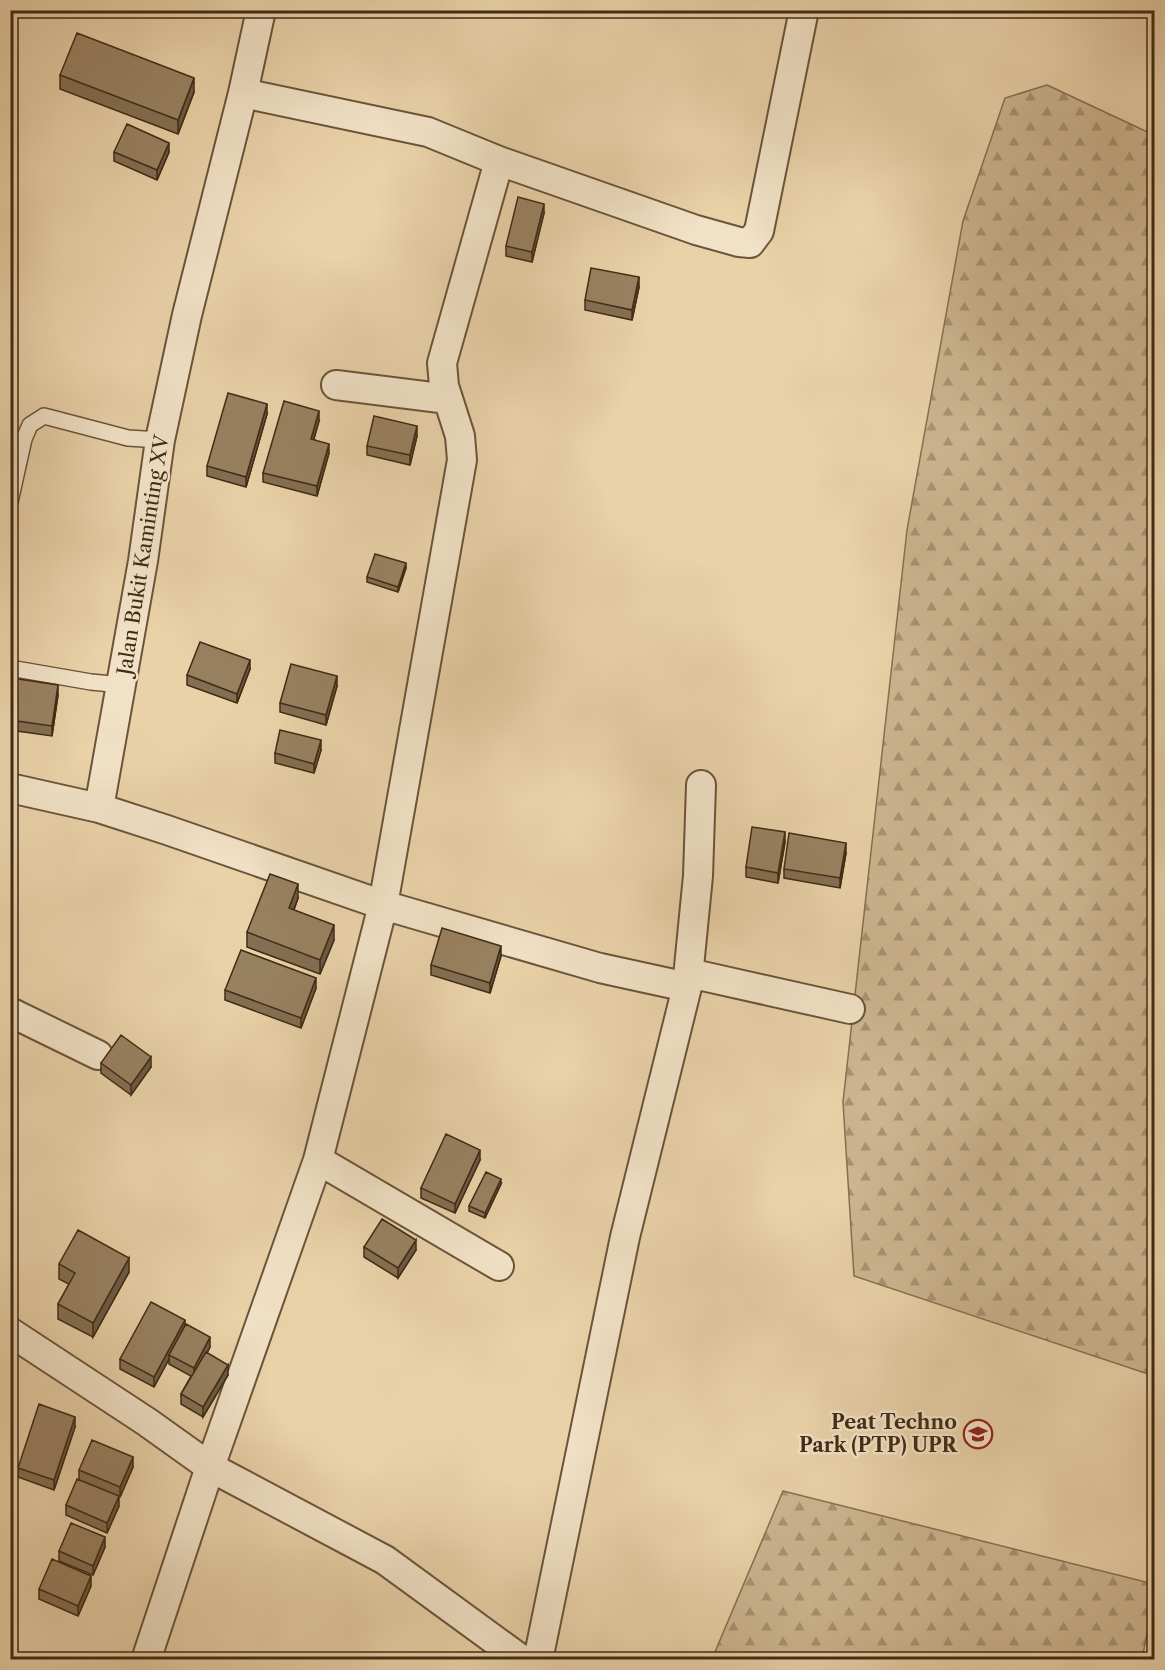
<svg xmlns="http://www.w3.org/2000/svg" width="1165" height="1670" font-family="'Libre Caslon Text',serif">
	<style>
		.forest { fill: url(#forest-firs); stroke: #867052; stroke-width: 1.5 }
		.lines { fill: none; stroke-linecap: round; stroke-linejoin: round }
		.service-casing { stroke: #6b543a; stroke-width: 18 }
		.minor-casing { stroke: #6b543a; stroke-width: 32 }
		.service { stroke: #f1e1c6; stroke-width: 15 }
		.minor { stroke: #f1e1c6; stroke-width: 28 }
		.wall { fill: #836f53; stroke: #412b15; stroke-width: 1.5 }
		.shaded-wall { fill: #6a5a44; stroke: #412b15; stroke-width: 1.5 }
		.building { fill: #988161; stroke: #412b15; stroke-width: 1.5 }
		.labels { text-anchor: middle; stroke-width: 5; stroke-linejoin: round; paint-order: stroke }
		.street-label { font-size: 20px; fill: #412b15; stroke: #f1e1c6 }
		.poi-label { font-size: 20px; font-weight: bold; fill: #412b15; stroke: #f1e1c6; text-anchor: end }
	</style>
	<defs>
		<pattern id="forest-firs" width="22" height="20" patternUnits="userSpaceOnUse" patternTransform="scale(1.5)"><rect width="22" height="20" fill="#ccb58f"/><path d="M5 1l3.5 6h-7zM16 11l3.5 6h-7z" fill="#a79374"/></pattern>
	</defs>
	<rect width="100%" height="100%" fill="#e9d1a8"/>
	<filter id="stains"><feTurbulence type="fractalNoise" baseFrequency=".00333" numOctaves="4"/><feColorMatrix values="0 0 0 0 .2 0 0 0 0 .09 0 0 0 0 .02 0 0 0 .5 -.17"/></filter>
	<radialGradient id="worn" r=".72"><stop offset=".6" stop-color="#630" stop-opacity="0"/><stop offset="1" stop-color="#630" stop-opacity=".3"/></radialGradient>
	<path class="forest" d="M 1047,85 L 1154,135 L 1154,1376 L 854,1276 L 843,1102 L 907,530 L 963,221 L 1005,98 Z
		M 783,1491 L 1154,1584 L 1154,1599 L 1142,1659 L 712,1659 Z"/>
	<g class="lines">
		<g class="service-casing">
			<path id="service" d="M 10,502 L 24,439 L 30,425 L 44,416 L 128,438 L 160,440
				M 10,668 L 91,682 L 122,685"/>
		</g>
		<g class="minor-casing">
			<path id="minor" d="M 243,93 L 428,132 L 499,161 L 696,230 L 739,242 L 750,243 L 759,231 L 804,10
				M 499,161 L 442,363 L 444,386 L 460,436 L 462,460 L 383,905 L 600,968 L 687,987
				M 336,385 L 448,399
				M 10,788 L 99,808
				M 689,973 L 850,1009
				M 10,1012 L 98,1055
				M 318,1160 L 499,1266
				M 10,1332 L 147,1422 L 210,1467 L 385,1560 L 522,1660
				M 146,1660 L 210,1467 L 318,1160 L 383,905 L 167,830 L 99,808 L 143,561 L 160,440 L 187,315 L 243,93 L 261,10
				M 538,1660 L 625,1237 L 687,987 L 698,876 L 701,785"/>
		</g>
		<use href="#service" class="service"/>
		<use href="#minor" class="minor"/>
	</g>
	<path class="wall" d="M 204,10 L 220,10 L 218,16 Z
		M 60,75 L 194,92 L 178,134 L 60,89 Z
		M 114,152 L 169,152 L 157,180 L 114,161 Z
		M 544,213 L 532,262 L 506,256 L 506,246 Z
		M 639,287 L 632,320 L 585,310 L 585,300 Z
		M 267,414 L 246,487 L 207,476 L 207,466 Z
		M 319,421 L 314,439 L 329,453 L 317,496 L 263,482 L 263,473 Z
		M 417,436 L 410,465 L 367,455 L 367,446 Z
		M 406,568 L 398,592 L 367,582 L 367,577 Z
		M 250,669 L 237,703 L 187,685 L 187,675 Z
		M 337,686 L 326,725 L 280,712 L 280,703 Z
		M 10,688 L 58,695 L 52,736 L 10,730 Z
		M 321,750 L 314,773 L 275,763 L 275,753 Z
		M 785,842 L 778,883 L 746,877 L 746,867 Z
		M 846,853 L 840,888 L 784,878 L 784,869 Z
		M 298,898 L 294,910 L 334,940 L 320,974 L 247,947 L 247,932 Z
		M 501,956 L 490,993 L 431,975 L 431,965 Z
		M 316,988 L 301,1028 L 225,1000 L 225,990 Z
		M 101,1063 L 151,1067 L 131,1095 L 101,1073 Z
		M 480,1160 L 455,1213 L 421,1198 L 421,1188 Z
		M 501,1184 L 485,1218 L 469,1211 L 469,1206 Z
		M 364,1247 L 416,1250 L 398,1278 L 364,1257 Z
		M 59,1264 L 129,1272 L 93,1337 L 58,1319 L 58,1304 L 69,1284 L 59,1279 Z
		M 185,1325 L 210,1347 L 207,1353 L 228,1375 L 203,1417 L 181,1404 L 181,1394 L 191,1376 L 169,1364 L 169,1359 L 154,1387 L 120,1369 L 120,1359 Z
		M 75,1427 L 54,1490 L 18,1477 L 18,1468 Z
		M 133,1467 L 120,1497 L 84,1482 L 119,1506 L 107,1533 L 66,1515 L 66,1505 L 79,1480 L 79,1470 Z
		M 105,1547 L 93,1575 L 59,1561 L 59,1551 Z
		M 91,1586 L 78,1616 L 39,1599 L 39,1589 Z"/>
	<path class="shaded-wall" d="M 194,78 L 194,92 L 178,134 L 178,120 Z
		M 169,143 L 169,152 L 157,180 L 157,170 Z
		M 544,204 L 544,213 L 532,262 L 532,252 Z
		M 639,277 L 639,287 L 632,320 L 632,310 Z
		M 267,404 L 267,414 L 246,487 L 246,477 Z
		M 319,411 L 319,421 L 311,448 L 311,439 Z
		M 417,426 L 417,436 L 410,465 L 410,455 Z
		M 329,444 L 329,453 L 317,496 L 317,486 Z
		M 406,563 L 406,568 L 398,592 L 398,587 Z
		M 250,660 L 250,669 L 237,703 L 237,694 Z
		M 337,676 L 337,686 L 326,725 L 326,715 Z
		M 58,685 L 58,695 L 52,736 L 52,726 Z
		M 321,740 L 321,750 L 314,773 L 314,764 Z
		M 785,832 L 785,842 L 778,883 L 778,873 Z
		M 846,843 L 846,853 L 840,888 L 840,878 Z
		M 298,884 L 298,898 L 289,922 L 289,908 Z
		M 334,925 L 334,940 L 320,974 L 320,960 Z
		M 501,946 L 501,956 L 490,993 L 490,983 Z
		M 316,978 L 316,988 L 301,1028 L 301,1018 Z
		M 151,1057 L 151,1067 L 131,1095 L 131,1085 Z
		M 480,1150 L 480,1160 L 455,1213 L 455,1204 Z
		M 501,1179 L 501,1184 L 485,1218 L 485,1213 Z
		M 416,1240 L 416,1250 L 398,1278 L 398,1268 Z
		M 129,1258 L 129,1272 L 93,1337 L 93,1323 Z
		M 185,1320 L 185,1330 L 169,1355 L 169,1359 L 154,1387 L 154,1377 Z
		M 210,1337 L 210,1347 L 194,1378 L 194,1368 Z
		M 228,1365 L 228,1375 L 203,1417 L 203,1407 Z
		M 75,1417 L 75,1427 L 54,1490 L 54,1480 Z
		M 133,1457 L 133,1467 L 120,1497 L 120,1487 Z
		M 119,1496 L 119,1506 L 107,1533 L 107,1523 Z
		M 105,1537 L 105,1547 L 93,1575 L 93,1566 Z
		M 91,1576 L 91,1586 L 78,1616 L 78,1606 Z"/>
	<path class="building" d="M 77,33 L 194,78 L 178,120 L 60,75 Z
		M 127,124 L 169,143 L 157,170 L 114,152 Z
		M 518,197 L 544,204 L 532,252 L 506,246 Z
		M 591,268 L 639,277 L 632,310 L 585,300 Z
		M 228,393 L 267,404 L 246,477 L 207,466 Z
		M 284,401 L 319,411 L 311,439 L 329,444 L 317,486 L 263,473 Z
		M 374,416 L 417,426 L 410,455 L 367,446 Z
		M 375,554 L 406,563 L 398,587 L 367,577 Z
		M 200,642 L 250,660 L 237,694 L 187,675 Z
		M 291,664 L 337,676 L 326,715 L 280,703 Z
		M 12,678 L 58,685 L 52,726 L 10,720 L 10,688 Z
		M 280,730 L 321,740 L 314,764 L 275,753 Z
		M 752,827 L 785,832 L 778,873 L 746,867 Z
		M 789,833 L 846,843 L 840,878 L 784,869 Z
		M 270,874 L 298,884 L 289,908 L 334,925 L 320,960 L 247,932 Z
		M 442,928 L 501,946 L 490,983 L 431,965 Z
		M 241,950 L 316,978 L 301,1018 L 225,990 Z
		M 121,1035 L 151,1057 L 131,1085 L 101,1063 Z
		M 446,1134 L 480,1150 L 455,1204 L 421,1188 Z
		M 486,1172 L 501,1179 L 485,1213 L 469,1206 Z
		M 382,1219 L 416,1240 L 398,1268 L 364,1247 Z
		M 78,1230 L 129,1258 L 93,1323 L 58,1304 L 75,1273 L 59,1264 Z
		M 151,1302 L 185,1320 L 154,1377 L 120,1359 Z
		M 186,1324 L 210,1337 L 194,1368 L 169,1355 Z
		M 206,1352 L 228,1365 L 203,1407 L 181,1394 Z
		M 39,1404 L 75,1417 L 54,1480 L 18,1468 Z
		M 92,1440 L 133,1457 L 120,1487 L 79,1470 Z
		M 77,1479 L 119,1496 L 107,1523 L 66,1505 Z
		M 71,1523 L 105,1537 L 93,1566 L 59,1551 Z
		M 52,1559 L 91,1576 L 78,1606 L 39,1589 Z"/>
	<defs>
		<g id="school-ring" transform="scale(1.5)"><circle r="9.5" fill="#f1e1c6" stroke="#8f2418" stroke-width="1.5"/><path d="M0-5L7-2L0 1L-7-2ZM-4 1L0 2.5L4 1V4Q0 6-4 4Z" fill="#8f2418"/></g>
	</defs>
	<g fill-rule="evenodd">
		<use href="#school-ring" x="978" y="1434"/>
	</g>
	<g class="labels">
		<g class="street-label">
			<text transform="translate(143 555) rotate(-81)" y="7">Jalan Bukit Kaminting XV</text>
		</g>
		<g class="poi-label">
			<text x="957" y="1429">Peat Techno<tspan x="957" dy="23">Park (PTP) UPR</tspan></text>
		</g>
	</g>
	<rect width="1165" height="1670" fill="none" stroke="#e9d1a8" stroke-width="36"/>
	<rect x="12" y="12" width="1141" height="1646" fill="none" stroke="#412b15" stroke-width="3"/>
	<rect x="18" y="18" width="1129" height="1634" fill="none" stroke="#412b15" stroke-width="1.5"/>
	<rect width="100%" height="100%" filter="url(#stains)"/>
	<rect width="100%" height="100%" fill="url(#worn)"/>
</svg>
